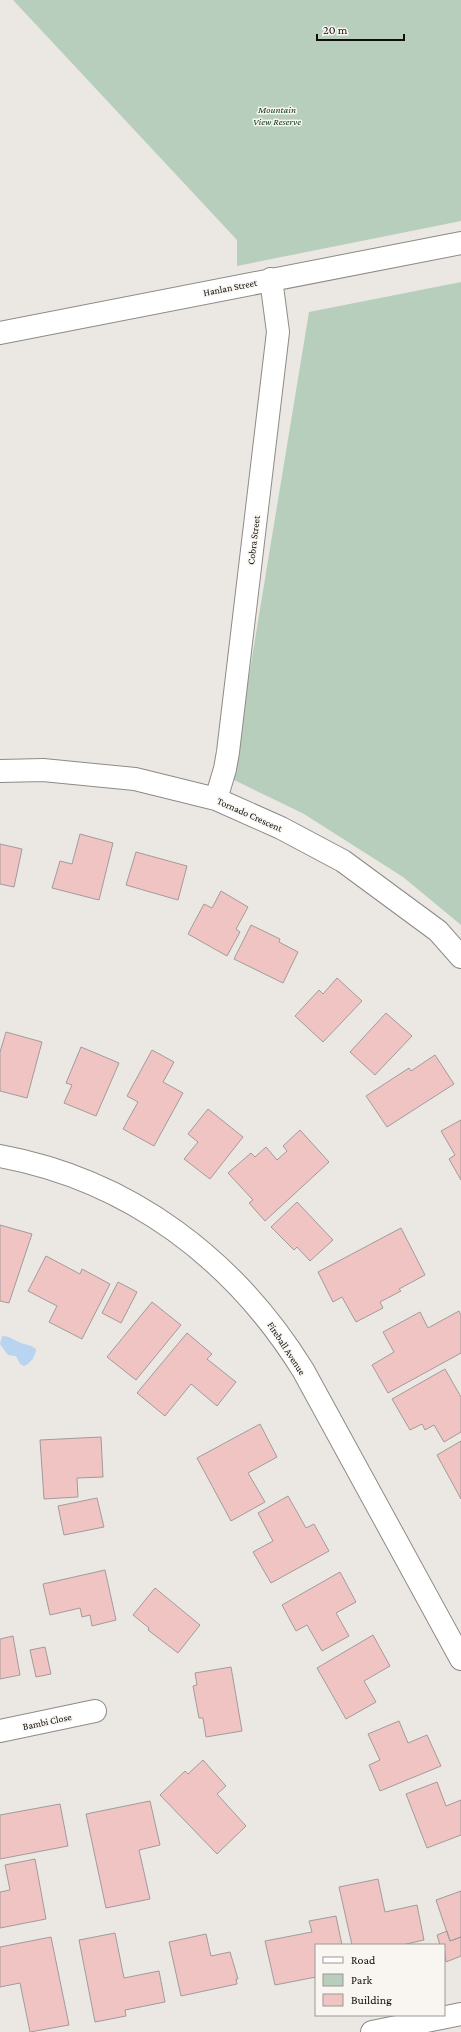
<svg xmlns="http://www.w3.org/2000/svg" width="461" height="2032" font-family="'Crimson Pro',serif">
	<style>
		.green { fill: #b8cebc }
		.water { fill: #b8d4f0 }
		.building { fill: #f0c4c2; stroke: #a29b9b }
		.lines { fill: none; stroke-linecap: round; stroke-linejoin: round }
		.minor-casing { stroke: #8e8b86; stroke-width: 24 }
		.minor { stroke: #fff; stroke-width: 22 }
		.labels { text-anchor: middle; stroke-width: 3; stroke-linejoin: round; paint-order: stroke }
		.park-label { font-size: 10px; font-style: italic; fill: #023918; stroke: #f9f5f0 }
		.street-label { font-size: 10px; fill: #100f0d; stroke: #f9f5f0 }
	</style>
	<rect width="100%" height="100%" fill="#ebe8e3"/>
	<path class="green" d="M 13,0 L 461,0 L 461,221 L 237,266 L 237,240 Z
		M 461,282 L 461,925 L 403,877 L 304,814 L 232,779 L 309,312 Z"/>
	<path class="water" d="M 2,1336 C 11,1336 13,1340 21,1343 C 27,1345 31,1345 36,1349 C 36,1356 30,1364 24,1366 L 20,1364 L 16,1356 L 8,1355 L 0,1344 Z"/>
	<path class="building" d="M 80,834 L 113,843 L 99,900 L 52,888 L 60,861 L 72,864 Z
		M 0,844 L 22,849 L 14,887 L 0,884 Z
		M 136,852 L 187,866 L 178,900 L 126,885 Z
		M 221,891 L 248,907 L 236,929 L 240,932 L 227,956 L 188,934 L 204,904 L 212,908 Z
		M 251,925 L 280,939 L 279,942 L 298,952 L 283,983 L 234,959 Z
		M 337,978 L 362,1001 L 323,1042 L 295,1016 L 319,990 L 323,994 Z
		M 386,1013 L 412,1036 L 375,1075 L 350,1052 Z
		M 6,1032 L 42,1042 L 27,1098 L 0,1091 L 0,1052 Z
		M 81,1047 L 119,1063 L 96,1116 L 64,1103 L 72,1085 L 66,1083 Z
		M 152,1050 L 174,1062 L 163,1082 L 183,1093 L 154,1146 L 123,1129 L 138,1102 L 127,1096 Z
		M 435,1055 L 454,1084 L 387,1127 L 366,1096 L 409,1068 L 411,1071 Z
		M 208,1109 L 243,1137 L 210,1179 L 184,1159 L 198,1142 L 188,1134 Z
		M 461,1120 L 461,1180 L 449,1159 L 455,1155 L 441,1131 Z
		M 300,1130 L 329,1162 L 265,1221 L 249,1203 L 253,1200 L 228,1173 L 251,1153 L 255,1157 L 266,1147 L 277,1160 L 287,1151 L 283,1146 Z
		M 297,1202 L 333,1240 L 310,1261 L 297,1247 L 294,1250 L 271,1227 Z
		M 0,1225 L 32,1234 L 9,1303 L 0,1301 Z
		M 401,1228 L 425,1275 L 399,1289 L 401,1291 L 380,1302 L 383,1308 L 356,1322 L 342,1297 L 333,1302 L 318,1272 Z
		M 46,1256 L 80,1274 L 82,1269 L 110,1284 L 82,1339 L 49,1322 L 57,1306 L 28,1291 Z
		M 118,1282 L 137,1292 L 121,1323 L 102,1313 Z
		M 152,1302 L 181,1325 L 136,1380 L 107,1357 Z
		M 459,1311 L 461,1315 L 461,1353 L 388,1393 L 372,1365 L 394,1352 L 383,1332 L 420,1312 L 428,1328 Z
		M 187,1333 L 212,1354 L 207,1359 L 236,1382 L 217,1406 L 191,1384 L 165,1416 L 137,1393 Z
		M 445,1369 L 461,1397 L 461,1432 L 444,1442 L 434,1425 L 425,1430 L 422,1424 L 410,1430 L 392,1399 Z
		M 260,1424 L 277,1457 L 248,1473 L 265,1502 L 231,1521 L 197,1458 Z
		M 101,1437 L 103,1477 L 77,1478 L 78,1497 L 44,1499 L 40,1440 Z
		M 461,1441 L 461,1499 L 437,1455 Z
		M 288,1496 L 306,1528 L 314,1524 L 329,1551 L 271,1583 L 253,1552 L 273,1541 L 258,1513 Z
		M 97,1498 L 104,1527 L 64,1535 L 58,1506 Z
		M 105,1570 L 116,1620 L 92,1626 L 90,1615 L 82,1617 L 80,1608 L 50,1615 L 43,1584 Z
		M 340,1572 L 356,1602 L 336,1613 L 349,1636 L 322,1651 L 307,1625 L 296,1631 L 282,1605 Z
		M 155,1588 L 200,1625 L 178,1653 L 148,1630 L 149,1628 L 133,1615 Z
		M 373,1635 L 390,1666 L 364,1681 L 376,1702 L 346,1719 L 317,1668 Z
		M 13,1636 L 20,1675 L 0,1679 L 0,1639 Z
		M 45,1647 L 51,1674 L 36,1677 L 30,1650 Z
		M 231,1667 L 242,1731 L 206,1737 L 203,1718 L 199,1718 L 193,1686 L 197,1685 L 195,1673 Z
		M 399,1721 L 408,1743 L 427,1735 L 441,1766 L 380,1791 L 369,1765 L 380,1760 L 368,1734 Z
		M 203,1760 L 226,1786 L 217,1794 L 246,1826 L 217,1854 L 160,1795 L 185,1771 L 188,1774 Z
		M 437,1782 L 446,1806 L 461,1800 L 461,1835 L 427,1848 L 406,1794 Z
		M 150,1801 L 160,1845 L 139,1850 L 150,1899 L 106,1908 L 86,1814 Z
		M 60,1804 L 68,1846 L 0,1859 L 0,1815 Z
		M 35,1859 L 46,1919 L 0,1928 L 0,1892 L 10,1890 L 5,1865 Z
		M 378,1879 L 385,1912 L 417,1905 L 424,1940 L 402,1945 L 352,1945 L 339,1887 Z
		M 461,1891 L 461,1937 L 450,1941 L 436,1900 Z
		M 336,1916 L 342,1945 L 316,1945 L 316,1977 L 275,1985 L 265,1941 L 312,1932 L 309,1921 Z
		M 447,1931 L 450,1941 L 461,1937 L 461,1956 L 446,1962 L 444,1945 L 440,1945 L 437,1935 Z
		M 115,1933 L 124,1978 L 159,1971 L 165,2002 L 125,2010 L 126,2016 L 95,2022 L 79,1940 Z
		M 206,1934 L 211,1956 L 230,1952 L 238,1979 L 236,1979 L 237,1984 L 181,1996 L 169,1942 Z
		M 51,1937 L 69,2025 L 30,2032 L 20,1983 L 0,1987 L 0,1947 Z"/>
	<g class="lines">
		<g class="minor-casing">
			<path id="minor" d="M 0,333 L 461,243
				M 0,771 L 43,770 L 135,779 L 216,799 L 281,828 L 343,861 L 438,931 L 461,957
				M 216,799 L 225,769 L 228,752 L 278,332 L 271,279
				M 0,1156 C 130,1180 234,1259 303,1370 L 461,1659
				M 0,1731 L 95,1711
				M 372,2032 L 461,2014"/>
		</g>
		<use href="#minor" class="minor"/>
	</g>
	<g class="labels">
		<g class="park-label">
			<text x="277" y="113">Mountain<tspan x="277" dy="12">View Reserve</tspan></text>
		</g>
		<g class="street-label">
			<text transform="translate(230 287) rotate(-11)" y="4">Hanlan Street</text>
			<text transform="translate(253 540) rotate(-83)" y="4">Cobra Street</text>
			<text transform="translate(250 814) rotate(24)" y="4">Tornado Crescent</text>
			<text transform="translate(287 1348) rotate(57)" y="4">Fireball Avenue</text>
			<text transform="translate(47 1721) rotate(-12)" y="4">Bambi Close</text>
		</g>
	</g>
	<rect x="315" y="1944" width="130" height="72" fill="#f9f5f0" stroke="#9c9995"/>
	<rect x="323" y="1957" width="20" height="6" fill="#ffffff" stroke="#9c9995"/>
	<text x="351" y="1964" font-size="12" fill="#100f0d">Road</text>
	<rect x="323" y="1974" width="20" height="12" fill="#b8cebc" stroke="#9c9995"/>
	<text x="351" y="1984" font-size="12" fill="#100f0d">Park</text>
	<rect x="323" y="1994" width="20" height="12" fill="#f0c4c2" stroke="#9c9995"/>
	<text x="351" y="2004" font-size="12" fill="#100f0d">Building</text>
	<path d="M317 34v6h87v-6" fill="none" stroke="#100f0d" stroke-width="2"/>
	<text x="323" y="34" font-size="12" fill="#100f0d" stroke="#f9f5f0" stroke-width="3" paint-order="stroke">20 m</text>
</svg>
